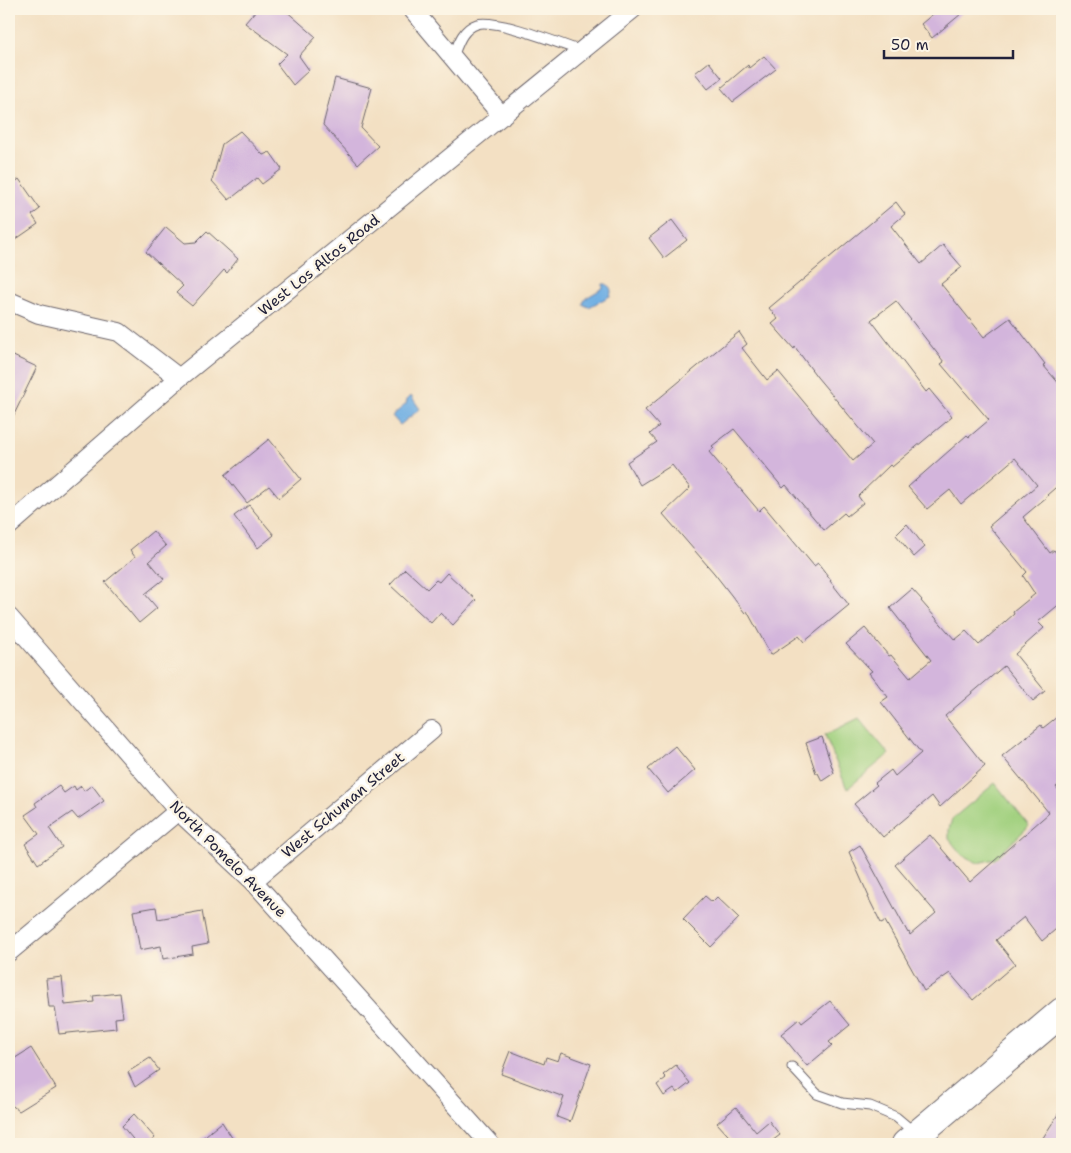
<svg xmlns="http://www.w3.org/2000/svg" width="1071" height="1153" font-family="'Shantell Sans',sans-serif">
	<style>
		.green { fill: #a0d07e; stroke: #61795c }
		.water { fill: #70afe3; stroke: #49688f }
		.building { fill: #d3b5dc }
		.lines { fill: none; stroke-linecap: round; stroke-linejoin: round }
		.lane-casing { stroke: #6b646b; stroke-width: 11 }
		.street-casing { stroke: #6b646b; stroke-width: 20 }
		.primary-casing { stroke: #6b646b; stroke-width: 30 }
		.lane { stroke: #fff; stroke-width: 9 }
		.street { stroke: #fff; stroke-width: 18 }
		.primary { stroke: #fff; stroke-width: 28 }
		.labels { text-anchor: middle; stroke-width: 5; stroke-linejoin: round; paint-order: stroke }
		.street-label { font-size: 15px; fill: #22223b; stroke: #fcf5e5 }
	</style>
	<rect width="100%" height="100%" fill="#fcf5e5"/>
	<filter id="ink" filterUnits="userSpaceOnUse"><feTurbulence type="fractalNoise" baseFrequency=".02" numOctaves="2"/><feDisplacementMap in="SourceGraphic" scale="10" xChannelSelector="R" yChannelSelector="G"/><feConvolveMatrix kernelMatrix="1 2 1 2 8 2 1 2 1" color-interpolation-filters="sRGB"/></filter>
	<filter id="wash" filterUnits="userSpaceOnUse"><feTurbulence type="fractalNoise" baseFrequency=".0096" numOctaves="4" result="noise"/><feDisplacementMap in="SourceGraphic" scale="20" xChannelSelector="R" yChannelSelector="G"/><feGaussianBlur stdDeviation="1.12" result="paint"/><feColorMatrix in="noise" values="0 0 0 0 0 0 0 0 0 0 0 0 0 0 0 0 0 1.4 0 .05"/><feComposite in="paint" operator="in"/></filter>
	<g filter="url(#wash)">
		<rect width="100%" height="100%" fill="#f3e0c3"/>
		<path class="green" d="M 859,718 L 889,754 L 847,789 L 825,735 Z
			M 995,783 L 1029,826 L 995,859 L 978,863 L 962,855 L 949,839 L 949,829 L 952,819 Z"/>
		<path class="water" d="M 603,284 L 606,284 C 611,287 612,291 610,296 L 589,307 L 584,305 L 583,303 L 586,298 L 603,288 Z
			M 411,396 L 420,409 L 400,425 L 392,416 L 406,404 L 407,400 Z"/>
		<g id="blocks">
			<path class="building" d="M 257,9 L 284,9 L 316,37 L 299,56 L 309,70 L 293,85 L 277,64 L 287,54 L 245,23 Z
				M 939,9 L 967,9 L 932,38 L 921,24 Z
				M 764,56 L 776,69 L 733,102 L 721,88 L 748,65 L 749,68 Z
				M 709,62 L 722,78 L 708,89 L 695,73 Z
				M 335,78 L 372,88 L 361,128 L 378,146 L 358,164 L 323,125 Z
				M 240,131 L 263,155 L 270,152 L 282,169 L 262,184 L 257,178 L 229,200 L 212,181 L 222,144 Z
				M 19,179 L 40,209 L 32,215 L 38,224 L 9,244 L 9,187 Z
				M 896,202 L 905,214 L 891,226 L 921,264 L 943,245 L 962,267 L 941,284 L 984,337 L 1010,318 L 1045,364 L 1043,365 L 1062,387 L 1062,482 L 1047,495 L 1048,496 L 1023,517 L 1050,553 L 1054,550 L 1062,561 L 1062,602 L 1038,622 L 1044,628 L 1015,654 L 1045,691 L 1033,701 L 1004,666 L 945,716 L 985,766 L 940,807 L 932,796 L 883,837 L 854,804 L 877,785 L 875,783 L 891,770 L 895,776 L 921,753 L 881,702 L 888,697 L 869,673 L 872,671 L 846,644 L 865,628 L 889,656 L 891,655 L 910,678 L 931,660 L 890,608 L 912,589 L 922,600 L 921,601 L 955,640 L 966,631 L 979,645 L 1014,614 L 1013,612 L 1035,594 L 1023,576 L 1027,572 L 989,526 L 1037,485 L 1015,458 L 961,504 L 950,490 L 927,509 L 908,487 L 967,435 L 969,437 L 989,420 L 941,364 L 944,362 L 896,301 L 871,320 L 926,392 L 929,389 L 952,417 L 892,467 L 890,465 L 858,496 L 863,503 L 847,516 L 844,513 L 824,530 L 786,485 L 783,488 L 734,429 L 712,446 L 714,448 L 709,452 L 759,511 L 764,506 L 814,566 L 818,563 L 831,580 L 830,581 L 849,605 L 804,642 L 799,636 L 771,655 L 747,611 L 745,613 L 714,573 L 663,514 L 690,488 L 672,465 L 640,485 L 627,462 L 657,442 L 650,434 L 659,426 L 645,410 L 739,332 L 747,344 L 742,348 L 767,380 L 778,371 L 853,461 L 873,444 L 817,377 L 795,347 L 794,349 L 772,324 L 778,319 L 769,308 Z
				M 672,220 L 687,240 L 664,258 L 649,238 Z
				M 166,227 L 185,243 L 196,242 L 207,231 L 238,259 L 227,273 L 224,270 L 192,306 L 176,293 L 183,286 L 146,252 Z
				M 9,354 L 37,367 L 9,425 Z
				M 269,439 L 301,479 L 279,498 L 269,486 L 247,503 L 225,475 Z
				M 249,505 L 274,535 L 258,548 L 234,516 Z
				M 907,524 L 925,547 L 914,557 L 896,535 Z
				M 153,531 L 166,546 L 149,561 L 164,579 L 145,594 L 157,608 L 139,623 L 105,582 L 135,557 L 130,550 Z
				M 405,569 L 427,589 L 436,580 L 439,582 L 447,573 L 476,600 L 453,625 L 440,613 L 431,623 L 390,585 Z
				M 1062,713 L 1062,782 L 1056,787 L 1062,794 L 1062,924 L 1042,941 L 1024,917 L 996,940 L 1015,964 L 973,1000 L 950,973 L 924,991 L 885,921 L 881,923 L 868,897 L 869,897 L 849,852 L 860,845 L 908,933 L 909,932 L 910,935 L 936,913 L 895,865 L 930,835 L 970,882 L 1049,813 L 1002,756 L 1041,725 L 1043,728 Z
				M 822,737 L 834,773 L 822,781 L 818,773 L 816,773 L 806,743 Z
				M 675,746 L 695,770 L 668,793 L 648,769 Z
				M 92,785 L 104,801 L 78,819 L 72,812 L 49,828 L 62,847 L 38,864 L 25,844 L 39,834 L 25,815 L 37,807 L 35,803 L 59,786 L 64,793 L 74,786 L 76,790 L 81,786 L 84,791 Z
				M 705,896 L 712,902 L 717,897 L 739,918 L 711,947 L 683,919 Z
				M 156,907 L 158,919 L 202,911 L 208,944 L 192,947 L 193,954 L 163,959 L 161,946 L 140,950 L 133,911 Z
				M 62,977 L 65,1005 L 94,1002 L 93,996 L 120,993 L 123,1017 L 115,1018 L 116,1028 L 59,1034 L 55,1007 L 49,1007 L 46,979 Z
				M 830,1001 L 850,1025 L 829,1042 L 832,1045 L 807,1066 L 781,1034 L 799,1019 L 802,1023 Z
				M 31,1048 L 56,1088 L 19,1111 L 9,1103 L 9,1062 Z
				M 510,1051 L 544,1064 L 546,1057 L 558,1061 L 561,1053 L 591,1064 L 570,1122 L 557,1117 L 564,1097 L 501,1074 Z
				M 150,1058 L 159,1070 L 135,1087 L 128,1072 Z
				M 676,1065 L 690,1083 L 677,1093 L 674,1089 L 664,1096 L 657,1085 L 666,1078 L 663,1075 Z
				M 736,1107 L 756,1132 L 769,1121 L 780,1135 L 768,1144 L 736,1144 L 717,1123 Z
				M 1062,1108 L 1062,1144 L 1039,1144 Z
				M 134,1114 L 155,1138 L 148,1144 L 137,1144 L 122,1126 Z
				M 222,1122 L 236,1144 L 195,1144 Z"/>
		</g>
	</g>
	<g filter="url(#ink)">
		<use href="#blocks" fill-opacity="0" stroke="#6b646b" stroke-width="1"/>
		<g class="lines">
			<g class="lane-casing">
				<path id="lane" d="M 453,57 C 458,44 462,29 477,24 C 496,18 561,44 581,51
					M 792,1067 L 817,1094 L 842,1103 L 870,1106 L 896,1117 L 915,1133"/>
			</g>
			<g class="street-casing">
				<path id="street" d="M 412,9 L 502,116
					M 9,301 L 39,314 L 119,332 L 179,378
					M 9,526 L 179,378 L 633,9
					M 9,617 L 178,811 L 253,881 L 490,1144
					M 253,881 L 432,730
					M 9,952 L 178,811"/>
			</g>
			<g class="primary-casing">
				<path id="primary" d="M 906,1144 L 1062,1012"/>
			</g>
			<use href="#lane" class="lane"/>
			<use href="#street" class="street"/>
			<use href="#primary" class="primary"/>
		</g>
	</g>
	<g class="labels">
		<g class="street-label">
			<text transform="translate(319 265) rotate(-39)" y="5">West Los Altos Road</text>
			<text transform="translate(343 805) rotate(-40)" y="5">West Schuman Street</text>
			<text transform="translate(228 859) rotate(45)" y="5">North Pomelo Avenue</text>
		</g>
	</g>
	<rect width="1071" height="1153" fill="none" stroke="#fcf5e5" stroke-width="30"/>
	<path d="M884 50v8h129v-8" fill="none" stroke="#22223b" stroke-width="2.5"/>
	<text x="891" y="50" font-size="15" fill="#22223b" stroke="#fcf5e5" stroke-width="4" paint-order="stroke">50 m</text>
</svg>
